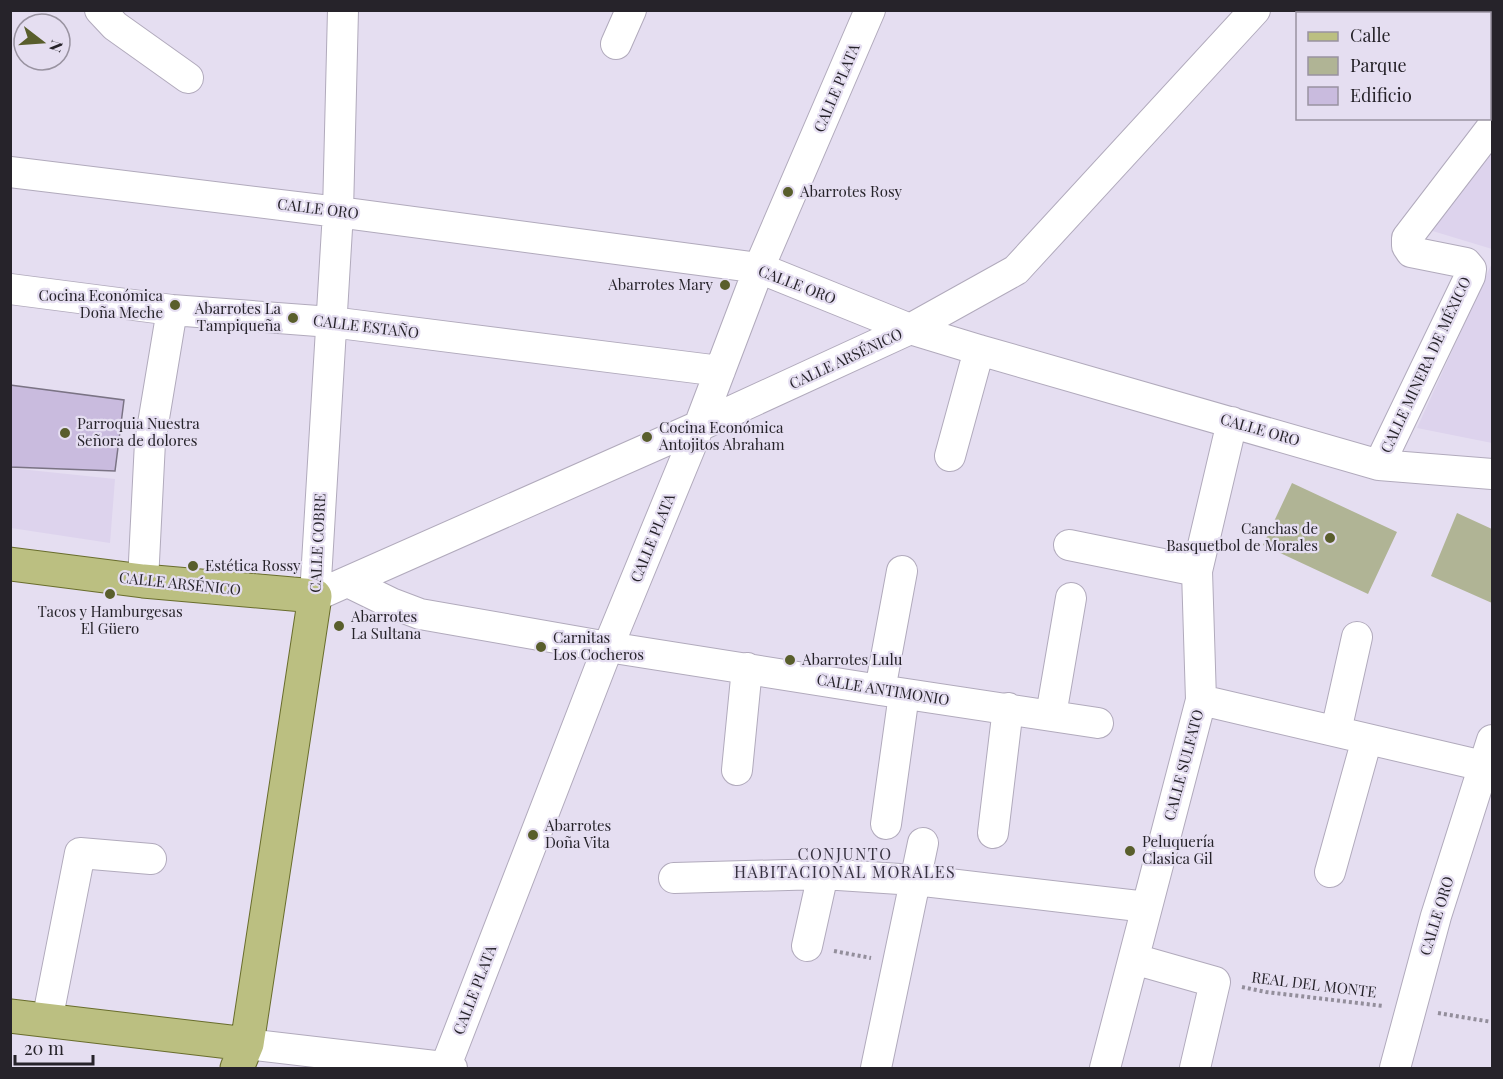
<svg xmlns="http://www.w3.org/2000/svg" width="1503" height="1079" font-family="'Playfair Display',serif">
	<style>
		.built { fill: #ddd3ed }
		.green { fill: #b0b495 }
		.building { fill: #c9bbde; stroke: #7a7384; stroke-width: 1.5 }
		.lines { fill: none; stroke-linecap: round; stroke-linejoin: round }
		.minor-casing { stroke: #b1aabc; stroke-width: 32 }
		.major-casing { stroke: #696d2c; stroke-width: 35 }
		.path { stroke: #938e9b; stroke-width: 4; stroke-dasharray: 3 3; stroke-linecap: butt }
		.minor { stroke: #fff; stroke-width: 30 }
		.major { stroke: #bbbf81; stroke-width: 33 }
		.poi-dot { fill: #595e2c; stroke: #e5def1; stroke-width: 2 }
		.labels { text-anchor: middle; stroke-width: 4.5; stroke-linejoin: round; paint-order: stroke }
		.street-label { font-size: 15px; fill: #26232a; stroke: #e5def1 }
		.poi-label { font-size: 15px; fill: #26232a; stroke: #e5def1; text-anchor: start }
		.neighbourhood-label { font-size: 16px; letter-spacing: 1.5px; fill: #36313f; stroke: #e5def1 }
	</style>
	<rect width="100%" height="100%" fill="#e5def1"/>
	<path class="built" d="M 1492,145 L 1492,249 L 1426,229 Z
		M 1492,263 L 1492,443 L 1417,428 Z
		M 10,468 L 115,479 L 110,543 L 11,528 Z"/>
	<path class="green" d="M 1292,483 L 1397,532 L 1368,594 L 1263,545 Z
		M 1457,513 L 1492,529 L 1492,603 L 1431,576 Z"/>
	<path class="building" d="M 10,385 L 124,400 L 115,471 L 10,467 Z"/>
	<g class="lines">
		<g class="minor-casing">
			<path id="minor" d="M 100,10 L 115,26 L 188,78
				M 343,10 L 338,212 L 315,596 L 699,426 L 910,329 L 1016,270 L 1255,10
				M 616,44 L 631,10
				M 10,172 L 338,212 L 759,268 L 910,329 L 979,350 L 1379,465 L 1492,474
				M 10,289 L 172,310 L 331,322 L 720,371
				M 950,456 L 979,350
				M 1379,465 L 1470,276 L 1471,269 L 1466,263 L 1411,252 L 1407,246 L 1407,238 L 1492,127
				M 1069,545 L 1197,571
				M 143,581 L 150,442 L 172,310
				M 348,582 L 391,603 L 420,614 L 608,647 L 880,690 L 1098,723
				M 880,690 L 902,571
				M 1201,700 L 1492,768
				M 1051,715 L 1071,598
				M 1336,731 L 1357,637
				M 737,770 L 747,668
				M 886,824 L 904,694
				M 993,833 L 1008,708
				M 1330,872 L 1367,739
				M 674,878 L 823,874 L 915,880 L 1147,907
				M 807,946 L 823,874
				M 1134,959 L 1215,982 L 1195,1068
				M 47,1021 L 80,853 L 151,859
				M 247,1044 L 452,1068
				M 445,1068 L 608,647 L 699,426 L 759,268 L 870,10
				M 876,1068 L 923,843
				M 1105,1068 L 1201,700 L 1197,571 L 1232,422
				M 1395,1068 L 1436,916 L 1492,740"/>
		</g>
		<g class="major-casing">
			<path id="major" d="M 10,564 L 143,581 L 315,596 L 247,1044 L 237,1068
				M 10,1016 L 247,1044"/>
		</g>
		<path class="path" d="M 834,951 L 871,958
			M 1242,987 L 1266,992 L 1383,1006
			M 1438,1013 L 1492,1022"/>
		<use href="#minor" class="minor"/>
		<use href="#major" class="major"/>
	</g>
	<g class="poi-dot">
		<circle cx="788" cy="192" r="6"/>
		<circle cx="725" cy="285" r="6"/>
		<circle cx="175" cy="305" r="6"/>
		<circle cx="293" cy="318" r="6"/>
		<circle cx="65" cy="433" r="6"/>
		<circle cx="647" cy="437" r="6"/>
		<circle cx="1330" cy="538" r="6"/>
		<circle cx="193" cy="566" r="6"/>
		<circle cx="110" cy="594" r="6"/>
		<circle cx="339" cy="626" r="6"/>
		<circle cx="541" cy="647" r="6"/>
		<circle cx="790" cy="660" r="6"/>
		<circle cx="533" cy="835" r="6"/>
		<circle cx="1130" cy="851" r="6"/>
	</g>
	<g class="labels">
		<g class="street-label">
			<text transform="translate(837 88) rotate(-67)" y="5">CALLE PLATA</text>
			<text transform="translate(318 209) rotate(7)" y="5">CALLE ORO</text>
			<text transform="translate(797 285) rotate(21)" y="5">CALLE ORO</text>
			<text transform="translate(366 327) rotate(7)" y="5">CALLE ESTAÑO</text>
			<text transform="translate(846 359) rotate(-25)" y="5">CALLE ARSÉNICO</text>
			<text transform="translate(1426 365) rotate(-65)" y="5">CALLE MINERA DE MÉXICO</text>
			<text transform="translate(1260 430) rotate(16)" y="5">CALLE ORO</text>
			<text transform="translate(653 538) rotate(-68)" y="5">CALLE PLATA</text>
			<text transform="translate(318 543) rotate(-87)" y="5">CALLE COBRE</text>
			<text transform="translate(180 584) rotate(6)" y="5">CALLE ARSÉNICO</text>
			<text transform="translate(883 690) rotate(9)" y="5">CALLE ANTIMONIO</text>
			<text transform="translate(1184 765) rotate(-75)" y="5">CALLE SULFATO</text>
			<text transform="translate(1437 916) rotate(-73)" y="5">CALLE ORO</text>
			<text transform="translate(1314 985) rotate(7)" y="5">REAL DEL MONTE</text>
			<text transform="translate(475 990) rotate(-69)" y="5">CALLE PLATA</text>
		</g>
		<g class="poi-label">
			<text x="800" y="197">Abarrotes Rosy</text>
			<text x="713" y="290" text-anchor="end">Abarrotes Mary</text>
			<text x="163" y="301" text-anchor="end">Cocina Económica<tspan x="163" dy="17">Doña Meche</tspan></text>
			<text x="281" y="314" text-anchor="end">Abarrotes La<tspan x="281" dy="17">Tampiqueña</tspan></text>
			<text x="77" y="429">Parroquia Nuestra<tspan x="77" dy="17">Señora de dolores</tspan></text>
			<text x="659" y="433">Cocina Económica<tspan x="659" dy="17">Antojitos Abraham</tspan></text>
			<text x="1318" y="534" text-anchor="end">Canchas de<tspan x="1318" dy="17">Basquetbol de Morales</tspan></text>
			<text x="205" y="571">Estética Rossy</text>
			<text x="110" y="617" text-anchor="middle">Tacos y Hamburgesas<tspan x="110" dy="17">El Güero</tspan></text>
			<text x="351" y="622">Abarrotes<tspan x="351" dy="17">La Sultana</tspan></text>
			<text x="553" y="643">Carnitas<tspan x="553" dy="17">Los Cocheros</tspan></text>
			<text x="802" y="665">Abarrotes Lulu</text>
			<text x="545" y="831">Abarrotes<tspan x="545" dy="17">Doña Vita</tspan></text>
			<text x="1142" y="847">Peluquería<tspan x="1142" dy="17">Clasica Gil</tspan></text>
		</g>
		<g class="neighbourhood-label">
			<text x="845" y="860">CONJUNTO<tspan x="845" dy="18">HABITACIONAL MORALES</tspan></text>
		</g>
	</g>
	<rect width="1503" height="1079" fill="none" stroke="#26232a" stroke-width="24"/>
	<rect x="1296" y="12" width="195" height="108" fill="#e5def1" stroke="#9993a1" stroke-width="1.5"/>
	<rect x="1308" y="32" width="30" height="9" fill="#bbbf81" stroke="#9993a1" stroke-width="1.5"/>
	<text x="1350" y="42" font-size="18" fill="#26232a">Calle</text>
	<rect x="1308" y="57" width="30" height="18" fill="#b0b495" stroke="#9993a1" stroke-width="1.5"/>
	<text x="1350" y="72" font-size="18" fill="#26232a">Parque</text>
	<rect x="1308" y="87" width="30" height="18" fill="#c9bbde" stroke="#9993a1" stroke-width="1.5"/>
	<text x="1350" y="102" font-size="18" fill="#26232a">Edificio</text>
	<g transform="translate(42 42) rotate(107)"><circle r="28" fill="#e5def1" stroke="#9993a1" stroke-width="1.5"/>
	<path d="M0-4.5L10 22L0 15L-10 22Z" fill="#595e2c"/>
	<text y="-9" font-size="16" font-weight="bold" text-anchor="middle" fill="#26232a">N</text>
	</g>
	<path d="M15 1055v9h78v-9" fill="none" stroke="#26232a" stroke-width="3"/>
	<text x="24" y="1055" font-size="18" fill="#26232a" stroke="#e5def1" stroke-width="4.5" paint-order="stroke">20 m</text>
</svg>
